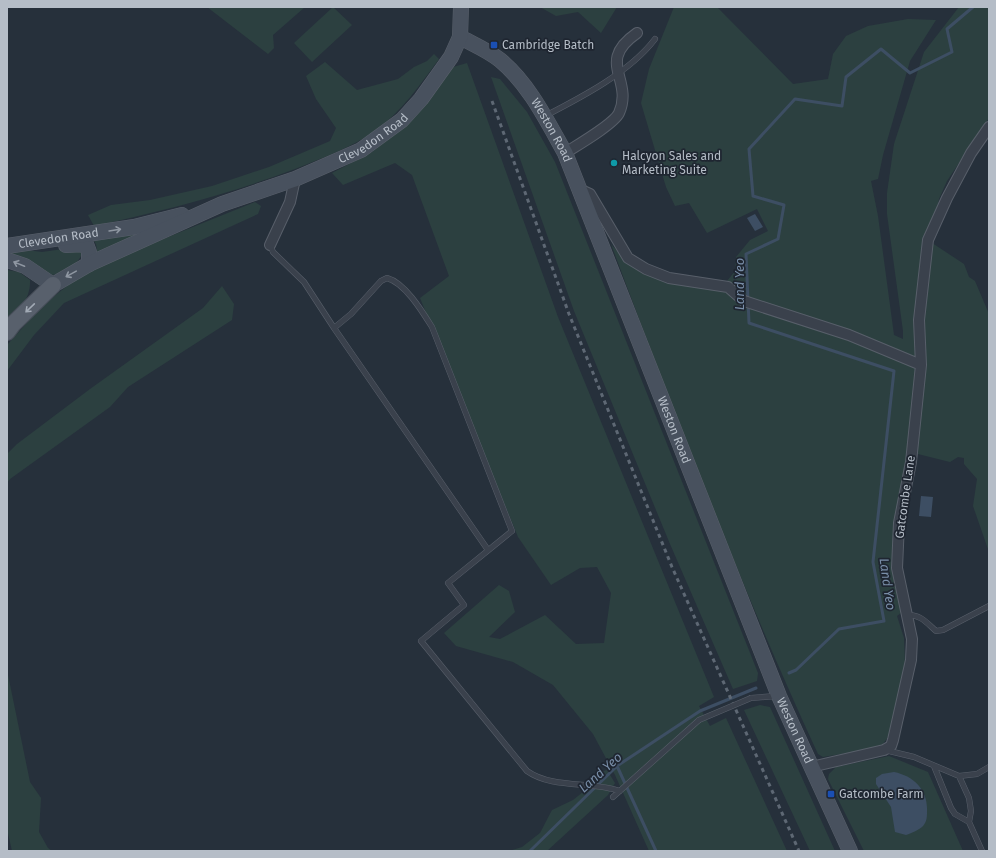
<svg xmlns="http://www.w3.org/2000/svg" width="996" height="858" font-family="'Fira Sans',sans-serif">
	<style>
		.green { fill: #2c4040 }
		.water { fill: #3d4e63 }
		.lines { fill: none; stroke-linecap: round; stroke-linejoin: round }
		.stream { stroke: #3d4e63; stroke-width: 3 }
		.lane-casing { stroke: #585f6a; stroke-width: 6 }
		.street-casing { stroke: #585f6a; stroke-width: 12 }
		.secondary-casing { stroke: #585f6a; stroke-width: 16 }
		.primary-casing { stroke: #464d58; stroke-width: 18 }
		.lane { stroke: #3a414c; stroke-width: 5 }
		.street { stroke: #3a414c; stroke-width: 10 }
		.secondary { stroke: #48515e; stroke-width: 15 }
		.primary { stroke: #58606c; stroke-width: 16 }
		.rail { stroke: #5e6874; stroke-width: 3; stroke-dasharray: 4 4; stroke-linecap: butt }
		.lane-bridge-casing { stroke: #585f6a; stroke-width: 6; stroke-linecap: butt }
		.lane-bridge { stroke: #3a414c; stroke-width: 5 }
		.oneway { stroke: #8f97a2 }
		.oneway2 { stroke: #a2aab5 }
		.transit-dot { fill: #1a4fb4; stroke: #1f2631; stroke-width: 1.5 }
		.culture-dot { fill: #0f9aa8; stroke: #1f2631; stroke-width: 1.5 }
		.labels { text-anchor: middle; stroke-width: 3.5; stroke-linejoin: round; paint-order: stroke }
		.poi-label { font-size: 12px; fill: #b5bdc7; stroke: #1f2631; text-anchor: start }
		.street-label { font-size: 12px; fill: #b5bdc7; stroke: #1f2631 }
		.water-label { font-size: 13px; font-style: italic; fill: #798ea8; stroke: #1f2631 }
	</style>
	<rect width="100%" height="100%" fill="#26303b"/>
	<path class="green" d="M 207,7 L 305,7 L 273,35 L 274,48 L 268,54 Z
		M 333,7 L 352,25 L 312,62 L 294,43 Z
		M 540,7 L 617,7 L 601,33 L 578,12 L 556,16 Z
		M 674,7 L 717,7 L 793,84 L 828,79 L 833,54 L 846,36 L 868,26 L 908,19 L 936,20 L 910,61 L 883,155 L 878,179 L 871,181 L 878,216 L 894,335 L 903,339 L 903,331 L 887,214 L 887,193 L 894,144 L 924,52 L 959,7 L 989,7 L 989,118 L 947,181 L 939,199 L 935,218 L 926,239 L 964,264 L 969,277 L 975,281 L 989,314 L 989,552 L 973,506 L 977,479 L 964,464 L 964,458 L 958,457 L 950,462 L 914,453 L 901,546 L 902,612 L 897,616 L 904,638 L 905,663 L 889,736 L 882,745 L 877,748 L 823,757 L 818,754 C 741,587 675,416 611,244 L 626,261 L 727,290 L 733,294 L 727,281 L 735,271 L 736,257 L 750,240 L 768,231 L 757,209 L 707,233 L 689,203 L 675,206 L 666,187 L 641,103 L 649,69 Z
		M 434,54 L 439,59 C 420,85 401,112 375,131 C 351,148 322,158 295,169 C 229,194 163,211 94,226 L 88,215 L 111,205 L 150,200 L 212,186 L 269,167 L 330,141 L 336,128 L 316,99 L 306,76 L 325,62 L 357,90 L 398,79 L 414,67 L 427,61 Z
		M 467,63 L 558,317 L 714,697 L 699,706 L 710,726 L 726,718 L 787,851 L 649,851 L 615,775 L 593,734 L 553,685 L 513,662 L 456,646 L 444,633 L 499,585 L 509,591 L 515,612 L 489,637 L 500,639 L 545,615 L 576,644 L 604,643 L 611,593 L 597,567 L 580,568 L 551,585 L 518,537 L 420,298 L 449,276 L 412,175 L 395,163 L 343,185 L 332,173 L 372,152 L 415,117 L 453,67 Z
		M 491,77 L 500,79 L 527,112 L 555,162 L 758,673 L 757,681 L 733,689 L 670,544 L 574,311 Z
		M 255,202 L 261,206 L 258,214 L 64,303 L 34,335 L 7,371 L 8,344 L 41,307 L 73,281 L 111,260 Z
		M 159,226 L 97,254 C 97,247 97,243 91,238 Z
		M 70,248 L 80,251 L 82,254 C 78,264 63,275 51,275 C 44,275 16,260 7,256 L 7,250 L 18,249 L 42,252 Z
		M 7,270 L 19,272 L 30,280 C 31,298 19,311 7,324 Z
		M 222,286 L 234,304 L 232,320 L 128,387 L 110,407 L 10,479 L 7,483 L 7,454 L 17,444 L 90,389 L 203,308 Z
		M 7,670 L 30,782 L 41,798 L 39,832 L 48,848 L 52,851 L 12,851 L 7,829 Z
		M 760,705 L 770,707 L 835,851 L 810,851 L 744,710 Z
		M 889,756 L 928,772 L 963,851 L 864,851 L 828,779 L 829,774 L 836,767 Z
		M 607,770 L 615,783 L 608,795 L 547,851 L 509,851 L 522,847 L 540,833 L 552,810 L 573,800 L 588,788 L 596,773 Z"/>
	<path class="water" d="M 755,214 L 763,227 L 755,231 L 747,218 Z
		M 921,496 L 933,497 L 931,517 L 919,516 Z
		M 894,772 C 914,776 928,790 927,811 C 927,817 927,821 923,826 C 919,830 912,833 906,835 L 895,832 L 891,807 L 876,784 L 876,778 L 882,774 Z"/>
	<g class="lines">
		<path class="stream" d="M 789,673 L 796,670 L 839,629 L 884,621 L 873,562 L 894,371 L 749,323 L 746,254 L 778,239 L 784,205 L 753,196 L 749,149 L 795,99 L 842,106 L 846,77 L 881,49 L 910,73 L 952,52 L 947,29 L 973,7
			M 617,766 L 656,851
			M 530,851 L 617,766 L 700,711 L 756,688"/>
		<g class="lane-casing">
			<path id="lane" d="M 545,116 C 582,97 630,72 655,39
				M 270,245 L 273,252 L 304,282 L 334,328 L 351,314 L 381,281 L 387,278 C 405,283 422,311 432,327 L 512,531 L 448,583 L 464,605 L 421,641 L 527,771 C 552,789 592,781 620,791
				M 334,328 L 488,550
				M 907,615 C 920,614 927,623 936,631 L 943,630 L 989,606
				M 751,698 L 776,696
				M 885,750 L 914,757 L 959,776 L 977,774 L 989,767
				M 934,766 L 951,808 L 955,814 L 969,822
				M 959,776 L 969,798 L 971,811 L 969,822 L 982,851
				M 613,797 L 699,720"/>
		</g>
		<g class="street-casing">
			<path id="street" d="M 565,153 C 576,146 614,124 619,113 C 634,79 595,62 637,33
				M 579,189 L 590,194 L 628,258 L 646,269 L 669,278 L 728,287 L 744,301 L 849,335 L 921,365
				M 270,245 L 290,202 L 295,179
				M 811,767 L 884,750 L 891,746 L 893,740 L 911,660 L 912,639 L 897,568 L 899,523 L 911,462 L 921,365 L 919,320 L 928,240 L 947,198 L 971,153 L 989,127"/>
		</g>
		<g class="secondary-casing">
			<g id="secondary">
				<path id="s1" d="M 460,37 C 473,44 489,51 500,60 C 529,84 547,121 565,153 L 779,696 L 850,851"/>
				<path d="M 66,245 L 86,244 L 89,252 L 89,264"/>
				<path id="s2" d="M 7,246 L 134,227 L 182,215"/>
				<path id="s3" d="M 7,260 L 25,266 L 53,285 L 89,264 L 222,204 L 295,179 L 361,150 L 402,120 L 421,99 L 451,57 L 460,37 L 461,7"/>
			</g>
		</g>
		<g class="primary-casing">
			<path id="primary" d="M 7,332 L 13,324 L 53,285"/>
		</g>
		<use href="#lane" class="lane"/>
		<use href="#street" class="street"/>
		<use href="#secondary" class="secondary"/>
		<use href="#primary" class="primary"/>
		<path class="rail" d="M 492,101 L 569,314 L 672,567 L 799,851"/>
		<g class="lane-bridge-casing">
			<path id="lane-bridge" d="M 699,720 L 751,698"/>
		</g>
		<use href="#lane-bridge" class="lane-bridge"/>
	</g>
	<defs><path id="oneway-shaft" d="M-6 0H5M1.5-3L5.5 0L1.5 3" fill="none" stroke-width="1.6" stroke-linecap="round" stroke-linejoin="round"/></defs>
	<g class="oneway">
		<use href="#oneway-shaft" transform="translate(115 230) rotate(-9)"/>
		<use href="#oneway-shaft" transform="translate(19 264) rotate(-158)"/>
		<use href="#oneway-shaft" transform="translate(71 274) rotate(151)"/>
	</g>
	<use class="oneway2" href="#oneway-shaft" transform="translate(30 308) rotate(136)"/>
	<g class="transit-dot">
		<rect x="490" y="41" width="8" height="8" rx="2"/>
		<rect x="827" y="790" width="8" height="8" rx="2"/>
	</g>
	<circle class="culture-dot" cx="614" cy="163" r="4"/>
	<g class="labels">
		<g class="poi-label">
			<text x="502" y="49">Cambridge Batch</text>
			<text x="622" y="160">Halcyon Sales and<tspan x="622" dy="14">Marketing Suite</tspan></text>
			<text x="839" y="798">Gatcombe Farm</text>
		</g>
		<g class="street-label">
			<text dy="4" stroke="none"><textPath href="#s1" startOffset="134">Weston Road</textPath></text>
			<text dy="4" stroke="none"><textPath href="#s3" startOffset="406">Clevedon Road</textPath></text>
			<text dy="4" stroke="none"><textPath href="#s2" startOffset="52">Clevedon Road</textPath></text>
			<text dy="4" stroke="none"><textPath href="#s1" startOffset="458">Weston Road</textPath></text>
			<text transform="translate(905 497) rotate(-82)" y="4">Gatcombe Lane</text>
			<text dy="4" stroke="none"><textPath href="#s1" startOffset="782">Weston Road</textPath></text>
		</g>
		<g class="water-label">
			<text transform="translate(739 284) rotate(-90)" y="5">Land Yeo</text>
			<text transform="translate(888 584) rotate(82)" y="5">Land Yeo</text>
			<text transform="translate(600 772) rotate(-42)" y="5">Land Yeo</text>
		</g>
	</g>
	<rect width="996" height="858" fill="none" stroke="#b5bdc7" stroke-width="16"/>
</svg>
